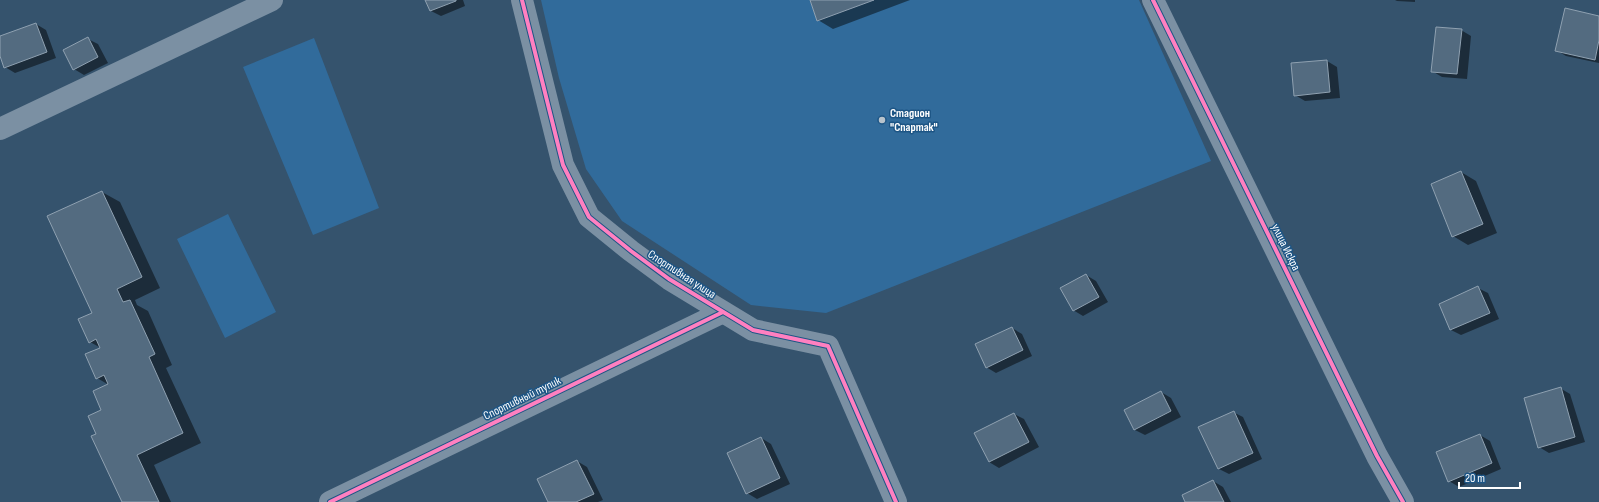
<svg xmlns="http://www.w3.org/2000/svg" width="1599" height="502" font-family="'Sofia Sans Condensed',sans-serif">
	<style>
		.green { fill: #316b9b }
		.shadow { fill: #0007 }
		.building { fill: #536b80; stroke: #8fa1b1 }
		.lines { fill: none; stroke-linecap: round; stroke-linejoin: round }
		.minor { stroke: #7b90a3; stroke-width: 22 }
		.cycleway-casing { stroke: #1d5585; stroke-width: 6 }
		.cycleway { stroke: #ff80c0; stroke-width: 4 }
		.poi-dot { fill: #b8c3cc; stroke: #1d5585; stroke-width: 1.5 }
		.labels { text-anchor: middle; stroke-width: 3; stroke-linejoin: round; paint-order: stroke }
		.poi-label { font-size: 12px; font-weight: bold; fill: #fff; stroke: #1d5585; text-anchor: start }
		.street-label { font-size: 12px; fill: #fff; stroke: #1d5585 }
	</style>
	<rect width="100%" height="100%" fill="#35536d"/>
	<path class="green" d="M 541,0 L 1139,0 L 1211,161 L 826,313 L 751,305 L 622,221 L 586,169 L 559,78 Z
		M 314,38 L 379,208 L 313,235 L 243,67 Z
		M 228,214 L 276,312 L 225,338 L 177,239 Z"/>
	<path class="shadow" d="M 427,0 L 463,0 L 465,6 L 441,16 L 431,11 Z
		M 811,0 L 910,0 L 833,29 L 818,20 Z
		M 1395,0 L 1415,0 L 1415,2 L 1397,1 Z
		M 1599,17 L 1599,63 L 1566,56 L 1556,50 Z
		M 36,24 L 46,30 L 56,58 L 15,73 L 5,67 L 0,54 L 0,37 Z
		M 1461,30 L 1471,36 L 1467,79 L 1442,77 L 1432,71 Z
		M 88,39 L 98,44 L 108,63 L 84,75 L 74,69 Z
		M 1327,61 L 1337,67 L 1340,98 L 1305,101 L 1295,95 Z
		M 1461,172 L 1476,181 L 1497,233 L 1468,245 L 1453,236 Z
		M 102,192 L 120,202 L 160,288 L 135,300 L 137,305 L 148,311 L 172,365 L 166,368 L 201,443 L 154,465 L 171,502 L 123,502 L 98,435 L 109,385 L 97,378 L 101,348 L 90,342 Z
		M 1086,275 L 1096,281 L 1108,302 L 1083,316 L 1073,310 Z
		M 1478,288 L 1488,293 L 1499,319 L 1461,335 L 1451,330 L 1440,304 Z
		M 1012,328 L 1022,334 L 1032,356 L 996,373 L 986,367 Z
		M 1560,388 L 1570,394 L 1585,442 L 1549,453 L 1539,447 Z
		M 1161,392 L 1171,398 L 1181,417 L 1145,435 L 1135,430 Z
		M 1233,412 L 1243,417 L 1262,459 L 1229,474 L 1219,469 Z
		M 1014,414 L 1024,419 L 1039,447 L 999,468 L 989,462 Z
		M 1480,435 L 1490,441 L 1501,469 L 1459,487 L 1449,481 Z
		M 761,438 L 771,444 L 790,484 L 757,499 L 747,493 Z
		M 577,461 L 587,467 L 603,500 L 598,502 L 549,502 Z
		M 1213,481 L 1223,487 L 1231,502 L 1187,502 Z"/>
	<path class="building" d="M 425,0 L 456,0 L 456,1 L 430,11 Z
		M 810,0 L 874,0 L 817,21 Z
		M 1565,8 L 1599,16 L 1599,40 L 1595,60 L 1555,51 Z
		M 36,23 L 47,52 L 4,68 L 0,56 L 0,36 Z
		M 1436,27 L 1462,29 L 1457,74 L 1431,72 Z
		M 88,37 L 98,57 L 73,70 L 63,50 Z
		M 1327,60 L 1330,92 L 1294,96 L 1291,63 Z
		M 1461,171 L 1483,224 L 1452,237 L 1431,184 Z
		M 102,191 L 142,277 L 117,289 L 123,302 L 130,300 L 155,354 L 149,357 L 183,433 L 137,455 L 159,502 L 122,502 L 91,436 L 96,434 L 88,416 L 101,410 L 93,391 L 108,384 L 104,375 L 96,379 L 85,354 L 100,348 L 96,339 L 89,343 L 78,319 L 92,313 L 47,216 Z
		M 1086,274 L 1099,297 L 1073,311 L 1060,288 Z
		M 1478,286 L 1490,313 L 1450,330 L 1439,304 Z
		M 1012,327 L 1023,350 L 986,368 L 975,344 Z
		M 1561,387 L 1575,437 L 1538,448 L 1524,398 Z
		M 1161,391 L 1171,411 L 1134,430 L 1124,410 Z
		M 1234,411 L 1253,453 L 1218,469 L 1198,427 Z
		M 1014,413 L 1029,442 L 989,462 L 974,433 Z
		M 1480,434 L 1492,463 L 1448,482 L 1436,452 Z
		M 761,437 L 780,478 L 746,494 L 727,453 Z
		M 577,460 L 594,494 L 576,502 L 548,502 L 537,479 Z
		M 1213,480 L 1224,502 L 1185,502 L 1182,495 Z"/>
	<g class="lines">
		<path class="minor" d="M 522,0 L 563,165 L 589,217 L 631,251 L 669,279 L 753,330 L 828,346 L 896,502
			M 1153,0 L 1377,456 L 1403,502
			M 0,129 L 272,0
			M 330,502 L 723,312"/>
		<g class="cycleway-casing">
			<path id="cycleway" d="M 522,0 L 563,165 L 589,217 L 631,251 L 669,279 L 753,330 L 828,346 L 896,502
				M 1153,0 L 1377,456 L 1403,502
				M 330,502 L 723,312"/>
		</g>
		<use href="#cycleway" class="cycleway"/>
	</g>
	<circle class="poi-dot" cx="882" cy="120" r="4"/>
	<g class="labels">
		<g class="poi-label">
			<text x="890" y="117">Стадион<tspan x="890" dy="14">"Спартак"</tspan></text>
		</g>
		<g class="street-label">
			<text transform="translate(1286 247) rotate(64)" y="4">улица Искра</text>
			<text transform="translate(682 274) rotate(33)" y="4">Спортивная улица</text>
			<text transform="translate(522 398) rotate(-26)" y="4">Спортивный тупик</text>
		</g>
	</g>
	<path d="M1459 482v6h61v-6" fill="none" stroke="#ffffff" stroke-width="2"/>
	<text x="1465" y="482" font-size="12" fill="#ffffff" stroke="#1d5585" stroke-width="3" paint-order="stroke">20 m</text>
</svg>
